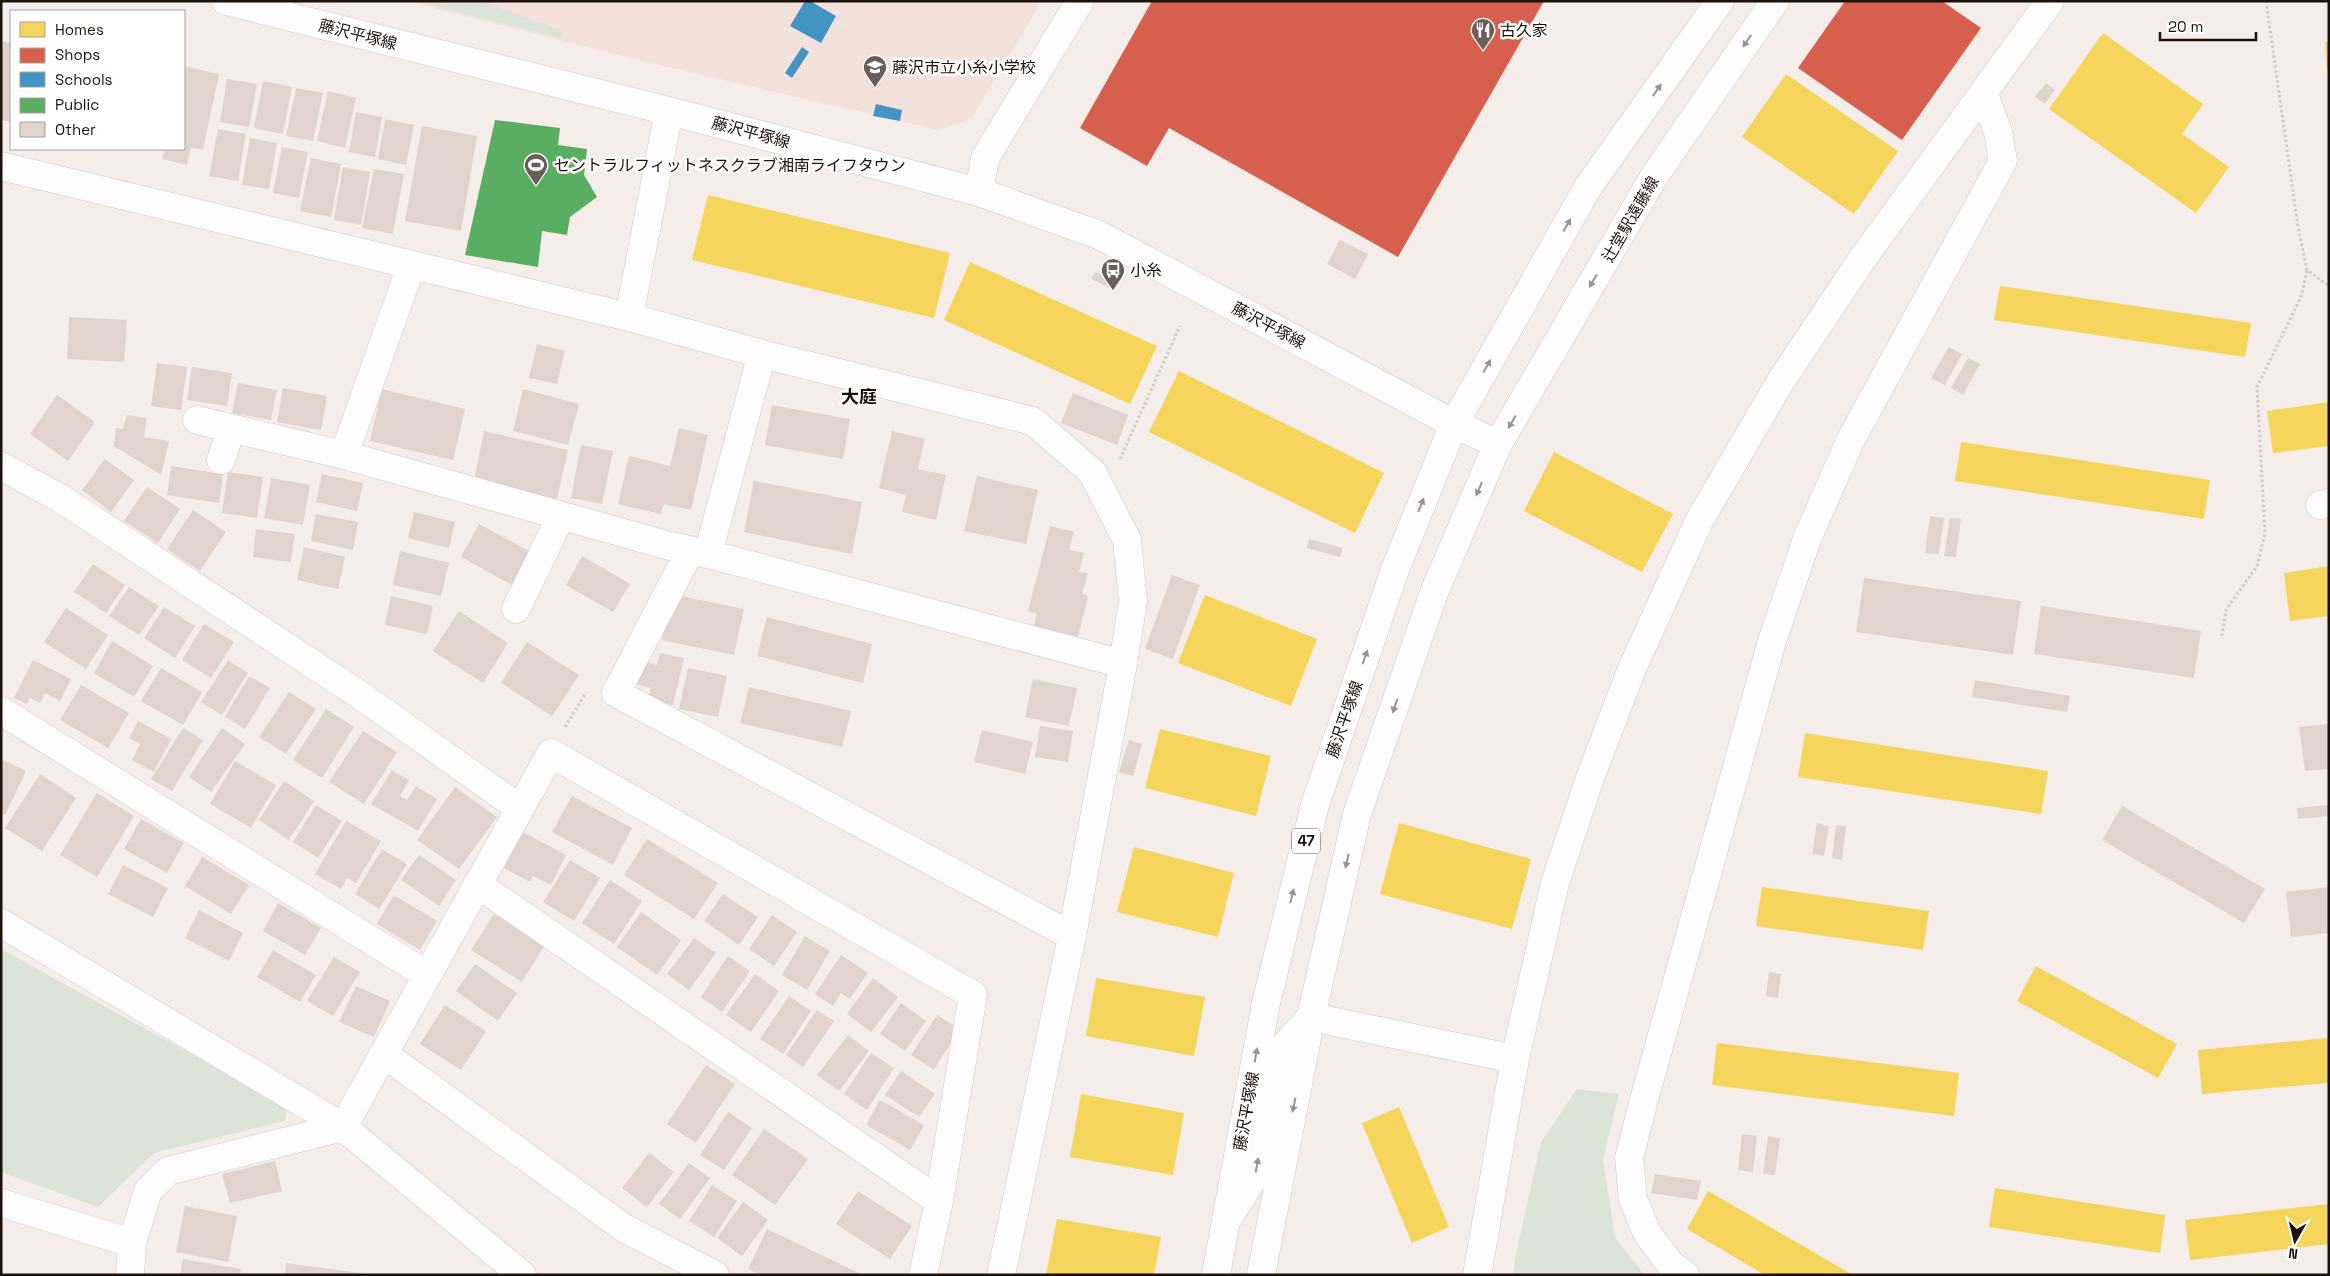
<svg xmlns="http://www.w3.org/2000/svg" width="2330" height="1276" font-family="'Space Grotesk','Noto Sans JP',sans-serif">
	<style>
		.education { fill: #f3e1dc }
		.green { fill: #dce4d7 }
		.homes { fill: #f6d55c }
		.shops { fill: #d6604d }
		.schools { fill: #4393c3 }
		.public { fill: #5aae61 }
		.building { fill: #e1d4ce }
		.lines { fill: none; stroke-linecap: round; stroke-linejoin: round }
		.minor-casing { stroke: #d2c8c3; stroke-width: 29 }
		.major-casing { stroke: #d2c8c3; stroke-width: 29 }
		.path { stroke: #d1cdcc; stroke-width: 3; stroke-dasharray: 2.5 2.5; stroke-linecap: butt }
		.minor { stroke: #fefcfc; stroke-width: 28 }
		.major { stroke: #fefcfc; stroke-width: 28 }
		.oneway { fill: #999290 }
		.labels { text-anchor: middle; stroke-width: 5; stroke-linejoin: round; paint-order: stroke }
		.shield { fill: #fff; stroke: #615854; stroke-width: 1 }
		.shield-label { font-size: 15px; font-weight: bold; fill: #1d110b }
		.poi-label { font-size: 16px; fill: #1d110b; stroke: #fff; text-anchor: start }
		.street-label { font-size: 16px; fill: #1d110b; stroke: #fff }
		.neighbourhood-label { font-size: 18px; font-weight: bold; fill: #1d110b; stroke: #fff }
	</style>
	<rect width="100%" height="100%" fill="#f5ede9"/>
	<path class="education" d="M 407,1 L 1042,1 L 971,119 L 939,130 L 629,58 Z"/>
	<path class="green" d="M 416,1 L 480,1 L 561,30 L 562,38 Z
		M 1,949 L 287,1107 L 285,1121 L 154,1153 L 98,1207 L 1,1172 Z
		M 1577,1089 L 1619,1094 L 1603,1159 L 1615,1237 L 1644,1275 L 1513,1275 L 1517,1249 L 1541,1142 Z"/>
	<path class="homes" d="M 2103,33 L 2203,104 L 2182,134 L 2229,167 L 2196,213 L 2049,109 Z
		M 2325,42 L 2329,42 L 2329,71 L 2327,71 Z
		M 1786,74 L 1898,151 L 1854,214 L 1742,137 Z
		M 708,195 L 950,253 L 934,318 L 692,260 Z
		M 970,262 L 1157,346 L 1130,404 L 944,320 Z
		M 2000,286 L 2251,323 L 2245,357 L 1994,320 Z
		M 1179,371 L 1384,473 L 1355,533 L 1149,432 Z
		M 2329,402 L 2329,446 L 2273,453 L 2267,411 Z
		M 1961,442 L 2210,480 L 2204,519 L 1955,481 Z
		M 1554,452 L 1673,514 L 1642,572 L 1524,511 Z
		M 2329,566 L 2329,616 L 2290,621 L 2284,573 Z
		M 1205,595 L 1317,639 L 1291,706 L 1178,663 Z
		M 1160,729 L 1271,756 L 1256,816 L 1145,788 Z
		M 1805,733 L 2048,771 L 2041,814 L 1798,777 Z
		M 1399,823 L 1531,859 L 1512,929 L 1380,894 Z
		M 1134,847 L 1234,873 L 1218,937 L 1117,912 Z
		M 1762,887 L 1929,911 L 1923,950 L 1756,926 Z
		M 2036,966 L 2177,1044 L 2158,1078 L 2017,1001 Z
		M 1096,978 L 1205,997 L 1194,1056 L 1086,1036 Z
		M 2329,1038 L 2329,1083 L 2202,1094 L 2198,1050 Z
		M 1717,1043 L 1959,1073 L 1954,1116 L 1712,1085 Z
		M 1081,1094 L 1184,1113 L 1173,1175 L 1070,1157 Z
		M 1399,1107 L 1449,1227 L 1412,1243 L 1362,1123 Z
		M 1995,1188 L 2165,1215 L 2160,1253 L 1989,1227 Z
		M 1708,1191 L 1853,1275 L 1765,1275 L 1687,1229 Z
		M 2329,1204 L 2329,1244 L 2190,1260 L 2185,1220 Z
		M 1057,1219 L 1161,1237 L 1154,1275 L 1046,1275 Z"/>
	<path class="shops" d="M 1152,1 L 1544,1 L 1398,257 L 1169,128 L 1147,166 L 1080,128 Z
		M 1845,1 L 1942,1 L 1981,28 L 1902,140 L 1798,68 Z"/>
	<path class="schools" d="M 805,1 L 810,1 L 836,16 L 821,43 L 790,26 Z
		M 802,47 L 809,52 L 792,78 L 785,73 Z
		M 876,104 L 902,110 L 900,121 L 873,116 Z"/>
	<path class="public" d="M 495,120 L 560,128 L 558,145 L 587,149 L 584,175 L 597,197 L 570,217 L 567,235 L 542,231 L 538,267 L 465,255 Z"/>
	<path class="building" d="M 1,41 L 11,43 L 11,122 L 1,120 Z
		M 184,66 L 219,74 L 203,150 L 191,147 L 187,165 L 162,159 L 165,149 L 184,149 Z
		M 227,79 L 257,84 L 249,127 L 220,122 Z
		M 263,81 L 292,87 L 283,134 L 254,128 Z
		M 2046,83 L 2055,90 L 2045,104 L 2035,97 Z
		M 296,88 L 323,93 L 313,141 L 286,136 Z
		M 328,91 L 356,98 L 345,148 L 317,141 Z
		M 356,112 L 382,117 L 375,157 L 349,152 Z
		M 385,119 L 414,125 L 406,165 L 378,159 Z
		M 422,126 L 477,136 L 461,231 L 405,221 Z
		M 218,129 L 246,134 L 238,181 L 209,176 Z
		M 250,138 L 277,143 L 269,189 L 242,185 Z
		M 282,147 L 308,152 L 299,198 L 273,193 Z
		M 311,158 L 341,164 L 331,217 L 300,211 Z
		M 343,167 L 370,172 L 361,225 L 334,220 Z
		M 374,169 L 404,174 L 393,234 L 362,228 Z
		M 1340,240 L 1368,254 L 1355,279 L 1327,264 Z
		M 1095,272 L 1117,281 L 1113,289 L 1091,279 Z
		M 69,317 L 127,320 L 124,362 L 67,359 Z
		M 537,344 L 565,351 L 557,384 L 529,378 Z
		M 1949,347 L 1962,354 L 1945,385 L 1931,378 Z
		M 1968,358 L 1980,364 L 1963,395 L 1951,388 Z
		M 157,363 L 187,367 L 181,410 L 151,406 Z
		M 192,367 L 232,373 L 227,406 L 187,400 Z
		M 238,383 L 277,390 L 271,420 L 232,413 Z
		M 283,388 L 327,396 L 321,430 L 277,422 Z
		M 382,389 L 465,409 L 453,460 L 370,441 Z
		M 523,389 L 579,404 L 568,445 L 513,431 Z
		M 1073,393 L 1128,415 L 1117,445 L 1061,423 Z
		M 57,395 L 95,422 L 68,461 L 30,434 Z
		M 772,405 L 850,419 L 843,459 L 765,445 Z
		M 127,415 L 147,418 L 144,437 L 169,441 L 161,475 L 114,446 L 116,428 L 123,429 Z
		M 679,428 L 708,435 L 691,510 L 664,504 L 661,514 L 618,504 L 629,456 L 670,466 Z
		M 484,431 L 568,450 L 557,499 L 474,480 Z
		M 892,431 L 925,439 L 918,469 L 946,475 L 936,520 L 902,512 L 906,495 L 879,488 Z
		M 581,445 L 613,451 L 602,504 L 571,498 Z
		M 105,459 L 134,480 L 111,512 L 82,490 Z
		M 171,466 L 223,474 L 219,503 L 167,495 Z
		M 228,472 L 263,477 L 257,518 L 222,513 Z
		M 322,474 L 363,483 L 357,511 L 316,502 Z
		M 977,476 L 1038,490 L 1026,544 L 964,531 Z
		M 271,478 L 310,485 L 303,525 L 264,518 Z
		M 754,481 L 862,502 L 852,554 L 744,532 Z
		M 147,487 L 180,509 L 158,543 L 124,521 Z
		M 193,510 L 226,532 L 200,571 L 167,549 Z
		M 414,512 L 455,522 L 449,548 L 408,538 Z
		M 316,514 L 358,522 L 353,550 L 311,541 Z
		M 1930,516 L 1944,518 L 1939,554 L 1925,553 Z
		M 1950,518 L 1961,519 L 1956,557 L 1944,556 Z
		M 479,524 L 531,552 L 512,585 L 461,557 Z
		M 1050,526 L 1074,532 L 1069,550 L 1084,553 L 1079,572 L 1088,573 L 1082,594 L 1088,596 L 1078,637 L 1034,626 L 1037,614 L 1028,611 Z
		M 256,529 L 295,534 L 291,562 L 253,557 Z
		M 1309,539 L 1343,548 L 1340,557 L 1307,548 Z
		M 304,547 L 345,557 L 338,589 L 297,580 Z
		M 400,551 L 449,563 L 441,596 L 393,585 Z
		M 582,556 L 630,584 L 613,612 L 566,585 Z
		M 93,564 L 125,585 L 106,613 L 74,592 Z
		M 1172,575 L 1200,585 L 1173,659 L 1145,649 Z
		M 1864,578 L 2021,601 L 2013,655 L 1856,632 Z
		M 129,587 L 159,606 L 139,635 L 109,616 Z
		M 671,594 L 744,609 L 734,655 L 662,640 Z
		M 391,596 L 433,606 L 427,634 L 385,625 Z
		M 2041,606 L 2201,631 L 2194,678 L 2034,654 Z
		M 164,607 L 195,626 L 175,658 L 144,638 Z
		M 66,608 L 108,635 L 86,669 L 44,642 Z
		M 459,611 L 508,643 L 483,683 L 433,651 Z
		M 767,617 L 872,644 L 863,683 L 757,656 Z
		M 204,624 L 234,642 L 211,678 L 182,660 Z
		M 112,641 L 153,666 L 134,697 L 94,673 Z
		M 527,642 L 579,675 L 552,716 L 501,683 Z
		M 660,653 L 684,658 L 673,705 L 648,700 L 651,688 L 636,684 L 642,661 L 657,665 Z
		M 33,660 L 71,679 L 60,701 L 45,693 L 40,703 L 30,698 L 27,704 L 14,698 Z
		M 228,660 L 248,673 L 222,715 L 201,702 Z
		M 161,668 L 202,692 L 183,725 L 141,701 Z
		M 688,668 L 727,676 L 718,717 L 679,709 Z
		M 249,676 L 270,688 L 245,729 L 225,717 Z
		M 1033,679 L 1077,688 L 1069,726 L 1025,717 Z
		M 1975,680 L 2070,696 L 2067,712 L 1972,697 Z
		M 81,685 L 129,713 L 108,748 L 60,720 Z
		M 749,687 L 851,711 L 842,747 L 740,723 Z
		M 289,692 L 316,709 L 286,754 L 259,737 Z
		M 326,709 L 354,727 L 322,778 L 293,760 Z
		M 138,721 L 171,739 L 154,772 L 132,760 L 140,744 L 129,738 Z
		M 2329,724 L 2329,769 L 2305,771 L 2299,727 Z
		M 1040,726 L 1073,731 L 1068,762 L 1035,757 Z
		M 183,728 L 203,740 L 172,791 L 151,779 Z
		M 222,728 L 245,744 L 211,792 L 189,777 Z
		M 982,730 L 1033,742 L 1025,774 L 974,762 Z
		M 363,731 L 397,752 L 364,804 L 329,782 Z
		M 1129,740 L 1142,744 L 1133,776 L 1119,772 Z
		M 1,759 L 26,771 L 5,815 L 1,813 Z
		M 235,761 L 276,785 L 251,828 L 210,804 Z
		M 392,770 L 409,780 L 400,796 L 407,800 L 416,786 L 437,799 L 418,831 L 371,804 Z
		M 40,774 L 76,798 L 42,851 L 5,828 Z
		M 284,781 L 314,801 L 289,840 L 259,820 Z
		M 455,787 L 497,817 L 459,869 L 417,840 Z
		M 97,793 L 134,816 L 97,877 L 60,855 Z
		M 572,796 L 632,828 L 613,865 L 552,832 Z
		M 316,805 L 342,821 L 318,858 L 293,842 Z
		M 2329,805 L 2329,816 L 2298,819 L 2297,808 Z
		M 2122,806 L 2265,889 L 2244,923 L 2102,840 Z
		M 141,819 L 184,843 L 167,873 L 124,849 Z
		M 346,821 L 381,841 L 356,883 L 347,878 L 341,889 L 315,874 Z
		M 1817,823 L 1829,826 L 1824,856 L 1812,854 Z
		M 1836,825 L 1846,827 L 1842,860 L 1832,858 Z
		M 523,832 L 566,855 L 551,885 L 533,876 L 530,882 L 504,868 Z
		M 647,839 L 718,883 L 694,919 L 624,875 Z
		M 382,849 L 407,864 L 379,909 L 355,894 Z
		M 419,855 L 456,880 L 439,906 L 401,880 Z
		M 202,857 L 249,885 L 231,914 L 185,886 Z
		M 570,860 L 600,878 L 574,921 L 543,902 Z
		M 123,865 L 168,888 L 153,917 L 108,894 Z
		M 610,880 L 642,901 L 614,944 L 582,923 Z
		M 2329,887 L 2329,933 L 2291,937 L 2286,892 Z
		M 723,894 L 758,917 L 739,945 L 704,921 Z
		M 394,895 L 437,921 L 420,950 L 377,924 Z
		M 278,903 L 321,928 L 305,955 L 263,931 Z
		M 199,910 L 243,933 L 229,961 L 185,938 Z
		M 641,912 L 681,940 L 657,975 L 617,947 Z
		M 494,914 L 544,946 L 522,982 L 471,950 Z
		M 772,915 L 797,932 L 774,966 L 749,949 Z
		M 805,936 L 830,951 L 807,990 L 782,975 Z
		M 694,938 L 716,953 L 689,990 L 667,974 Z
		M 273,950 L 316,975 L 300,1002 L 257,977 Z
		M 841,955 L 868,973 L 850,999 L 841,993 L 833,1006 L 815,994 Z
		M 728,956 L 750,971 L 722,1012 L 701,997 Z
		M 334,957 L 360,972 L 333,1016 L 307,1001 Z
		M 475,964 L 517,993 L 498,1021 L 456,991 Z
		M 1769,972 L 1781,974 L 1778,998 L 1766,996 Z
		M 755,974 L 779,991 L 751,1032 L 726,1015 Z
		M 873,978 L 898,997 L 871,1032 L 847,1014 Z
		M 356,986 L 390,1001 L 374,1037 L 339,1022 Z
		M 789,996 L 811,1011 L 783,1054 L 760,1039 Z
		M 901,1003 L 926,1021 L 905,1051 L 880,1034 Z
		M 445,1005 L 486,1031 L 461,1070 L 420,1044 Z
		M 817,1010 L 834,1021 L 803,1067 L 786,1055 Z
		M 937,1015 L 959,1029 L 934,1070 L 911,1055 Z
		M 848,1035 L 869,1051 L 839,1091 L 817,1075 Z
		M 871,1053 L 894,1068 L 867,1110 L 844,1094 Z
		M 706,1065 L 735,1084 L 696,1143 L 667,1124 Z
		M 901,1071 L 935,1094 L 919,1117 L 885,1095 Z
		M 880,1100 L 924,1125 L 910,1150 L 866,1125 Z
		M 728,1112 L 752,1128 L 724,1170 L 700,1155 Z
		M 764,1129 L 808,1159 L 775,1205 L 732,1175 Z
		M 1742,1134 L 1757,1136 L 1753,1172 L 1738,1170 Z
		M 1768,1136 L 1780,1138 L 1775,1175 L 1763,1174 Z
		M 649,1153 L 674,1172 L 647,1207 L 622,1188 Z
		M 275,1161 L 282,1191 L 230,1203 L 222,1174 Z
		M 689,1163 L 710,1178 L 680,1219 L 659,1204 Z
		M 1655,1174 L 1701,1181 L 1697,1200 L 1651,1193 Z
		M 712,1185 L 737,1201 L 714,1237 L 689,1221 Z
		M 858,1191 L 912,1226 L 890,1259 L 836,1224 Z
		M 743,1202 L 768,1220 L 742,1256 L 717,1238 Z
		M 185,1206 L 237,1216 L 228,1262 L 176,1252 Z
		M 767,1229 L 863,1275 L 761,1275 L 748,1269 Z
		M 183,1259 L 241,1269 L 240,1275 L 180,1275 Z
		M 286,1263 L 368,1274 L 368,1275 L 285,1275 Z"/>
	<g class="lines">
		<g class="minor-casing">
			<path id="minor" d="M 1,166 L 629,317 L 762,354 L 1033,421 L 1092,472 L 1127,540 L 1133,602 L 1123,664 L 1072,936 L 1001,1275
				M 979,192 L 985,158 L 1080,1
				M 411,266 L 344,455 L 670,546 L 708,554 L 1123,664
				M 629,317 L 669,111
				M 197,420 L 344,455
				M 1454,424 L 1588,187 L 1720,1
				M 1498,444 L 1655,175 L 1775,1
				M 221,460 L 231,429
				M 1,466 L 60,498 L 360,695 L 519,808
				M 2320,505 L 2329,503
				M 690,551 L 616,693 L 1072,936
				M 708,554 L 762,354
				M 516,609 L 561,516
				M 1,711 L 427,975
				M 477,884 L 939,1201
				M 1,923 L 343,1127 L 522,1275
				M 384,1054 L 624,1228 L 715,1275
				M 1,1203 L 132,1243
				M 1226,1221 L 1254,1177 L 1277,1054 L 1311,1017 L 1515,1059
				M 130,1275 L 132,1243 L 148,1191 L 168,1171 L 343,1127 L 551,753 L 973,995 L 939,1201 L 923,1275
				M 1477,1275 L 1515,1059 L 1555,883 L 1590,778 L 1631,671 L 1699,521 L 1779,384 L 1863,258 L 2050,1
				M 1685,1275 L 1671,1265 L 1647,1233 L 1633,1199 L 1629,1158 L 1644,1100 L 1772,641 L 1807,539 L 1850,441 L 2003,161 L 1998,132 L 1984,94"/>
		</g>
		<g class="major-casing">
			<path id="major" d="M 226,1 L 669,111 L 979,192 L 1099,235 L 1454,424 L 1498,444 L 1435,590 L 1357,814 L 1311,1017 L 1261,1275
				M 1216,1275 L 1266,1003 L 1315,805 L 1394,572 L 1454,424"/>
		</g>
		<path class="path" d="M 2266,1 L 2298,227 L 2307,270 L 2329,286
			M 1120,459 L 1180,326
			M 2222,636 L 2226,610 L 2257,566 L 2265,534 L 2257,387 L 2301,297 L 2307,270
			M 565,727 L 585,694"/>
		<use href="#minor" class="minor"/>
		<use href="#major" class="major"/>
	</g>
	<defs><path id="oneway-solid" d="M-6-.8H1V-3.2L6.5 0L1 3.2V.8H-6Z" transform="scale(1.25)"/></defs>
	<g class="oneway">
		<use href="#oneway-solid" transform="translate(1747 41) rotate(124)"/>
		<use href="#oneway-solid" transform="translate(1657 90) rotate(-55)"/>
		<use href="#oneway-solid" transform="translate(1567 225) rotate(-60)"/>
		<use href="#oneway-solid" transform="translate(1593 281) rotate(120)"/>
		<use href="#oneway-solid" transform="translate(1487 366) rotate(-60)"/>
		<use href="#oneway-solid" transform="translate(1512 422) rotate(120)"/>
		<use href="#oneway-solid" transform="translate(1479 489) rotate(113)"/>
		<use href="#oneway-solid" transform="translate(1421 505) rotate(-68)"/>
		<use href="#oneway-solid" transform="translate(1365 657) rotate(-71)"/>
		<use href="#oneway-solid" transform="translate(1395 706) rotate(109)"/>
		<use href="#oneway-solid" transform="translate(1347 861) rotate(103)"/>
		<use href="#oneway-solid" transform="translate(1292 896) rotate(-76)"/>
		<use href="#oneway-solid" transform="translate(1256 1055) rotate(-80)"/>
		<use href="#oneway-solid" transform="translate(1294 1105) rotate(101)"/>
		<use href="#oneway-solid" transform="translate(1257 1165) rotate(-80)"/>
	</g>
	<defs>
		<g id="restaurant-pin" transform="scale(1.25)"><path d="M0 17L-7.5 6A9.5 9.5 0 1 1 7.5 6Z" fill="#695e59" stroke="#fff"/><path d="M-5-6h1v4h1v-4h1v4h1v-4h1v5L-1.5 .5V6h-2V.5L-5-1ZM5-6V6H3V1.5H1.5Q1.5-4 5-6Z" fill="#fff"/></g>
		<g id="school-pin" transform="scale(1.25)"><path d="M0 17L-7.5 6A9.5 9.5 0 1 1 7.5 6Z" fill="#695e59" stroke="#fff"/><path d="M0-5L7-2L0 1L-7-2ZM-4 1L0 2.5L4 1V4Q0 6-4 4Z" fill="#fff"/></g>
		<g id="stadium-pin" transform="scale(1.25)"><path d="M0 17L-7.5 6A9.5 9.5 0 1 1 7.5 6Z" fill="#695e59" stroke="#fff"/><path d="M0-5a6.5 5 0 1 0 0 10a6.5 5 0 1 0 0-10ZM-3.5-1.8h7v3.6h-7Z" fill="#fff"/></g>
		<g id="bus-pin" transform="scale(1.25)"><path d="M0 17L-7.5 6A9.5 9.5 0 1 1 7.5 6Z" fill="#695e59" stroke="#fff"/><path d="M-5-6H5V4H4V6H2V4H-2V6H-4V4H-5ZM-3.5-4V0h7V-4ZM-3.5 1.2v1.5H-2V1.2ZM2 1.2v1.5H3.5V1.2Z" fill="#fff"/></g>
	</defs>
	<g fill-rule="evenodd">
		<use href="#restaurant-pin" x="1483" y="30"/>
		<use href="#school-pin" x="875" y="67"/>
		<use href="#stadium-pin" x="536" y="165"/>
		<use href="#bus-pin" x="1113" y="270"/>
	</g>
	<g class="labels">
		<rect class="shield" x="1292" y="828.5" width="28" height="25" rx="4"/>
		<g class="shield-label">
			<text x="1306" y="846">47</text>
		</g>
		<g class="poi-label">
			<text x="1500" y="36">古久家</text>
			<text x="892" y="73">藤沢市立小糸小学校</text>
			<text x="554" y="171">セントラルフィットネスクラブ湘南ライフタウン</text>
			<text x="1130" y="276">小糸</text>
		</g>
		<g class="street-label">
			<text transform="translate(358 34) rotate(14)" y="6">藤沢平塚線</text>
			<text transform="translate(751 132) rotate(15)" y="6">藤沢平塚線</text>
			<text transform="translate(1630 219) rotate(-60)" y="6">辻堂駅遠藤線</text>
			<text transform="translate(1269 325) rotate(28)" y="6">藤沢平塚線</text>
			<text transform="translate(1344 719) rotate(-71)" y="6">藤沢平塚線</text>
			<text transform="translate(1246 1111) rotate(-80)" y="6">藤沢平塚線</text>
		</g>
		<g class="neighbourhood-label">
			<text x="859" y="403">大庭</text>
		</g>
	</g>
	<rect width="2330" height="1276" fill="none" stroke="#1d110b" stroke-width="5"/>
	<rect x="10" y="10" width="175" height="140" fill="#ffffff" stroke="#a5a09d"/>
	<rect x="20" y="22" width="25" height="15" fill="#f6d55c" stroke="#a5a09d"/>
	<text x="55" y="35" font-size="15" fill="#1d110b">Homes</text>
	<rect x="20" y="48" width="25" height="15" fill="#d6604d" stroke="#a5a09d"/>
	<text x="55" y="60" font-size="15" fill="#1d110b">Shops</text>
	<rect x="20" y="72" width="25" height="15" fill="#4393c3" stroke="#a5a09d"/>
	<text x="55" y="85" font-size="15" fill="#1d110b">Schools</text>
	<rect x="20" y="98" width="25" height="15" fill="#5aae61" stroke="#a5a09d"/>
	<text x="55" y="110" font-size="15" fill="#1d110b">Public</text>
	<rect x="20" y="122" width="25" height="15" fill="#e1d4ce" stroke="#a5a09d"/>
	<text x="55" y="135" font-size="15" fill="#1d110b">Other</text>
	<g transform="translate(2295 1241) rotate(188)" stroke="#ffffff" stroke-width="4" paint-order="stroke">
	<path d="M0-4L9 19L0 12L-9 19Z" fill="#1d110b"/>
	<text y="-8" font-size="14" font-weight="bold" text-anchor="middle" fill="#1d110b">N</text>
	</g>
	<path d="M2160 32v8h96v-8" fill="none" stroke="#1d110b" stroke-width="2.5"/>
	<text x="2168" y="32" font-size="15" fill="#1d110b" stroke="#ffffff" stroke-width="4" paint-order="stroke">20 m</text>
</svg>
